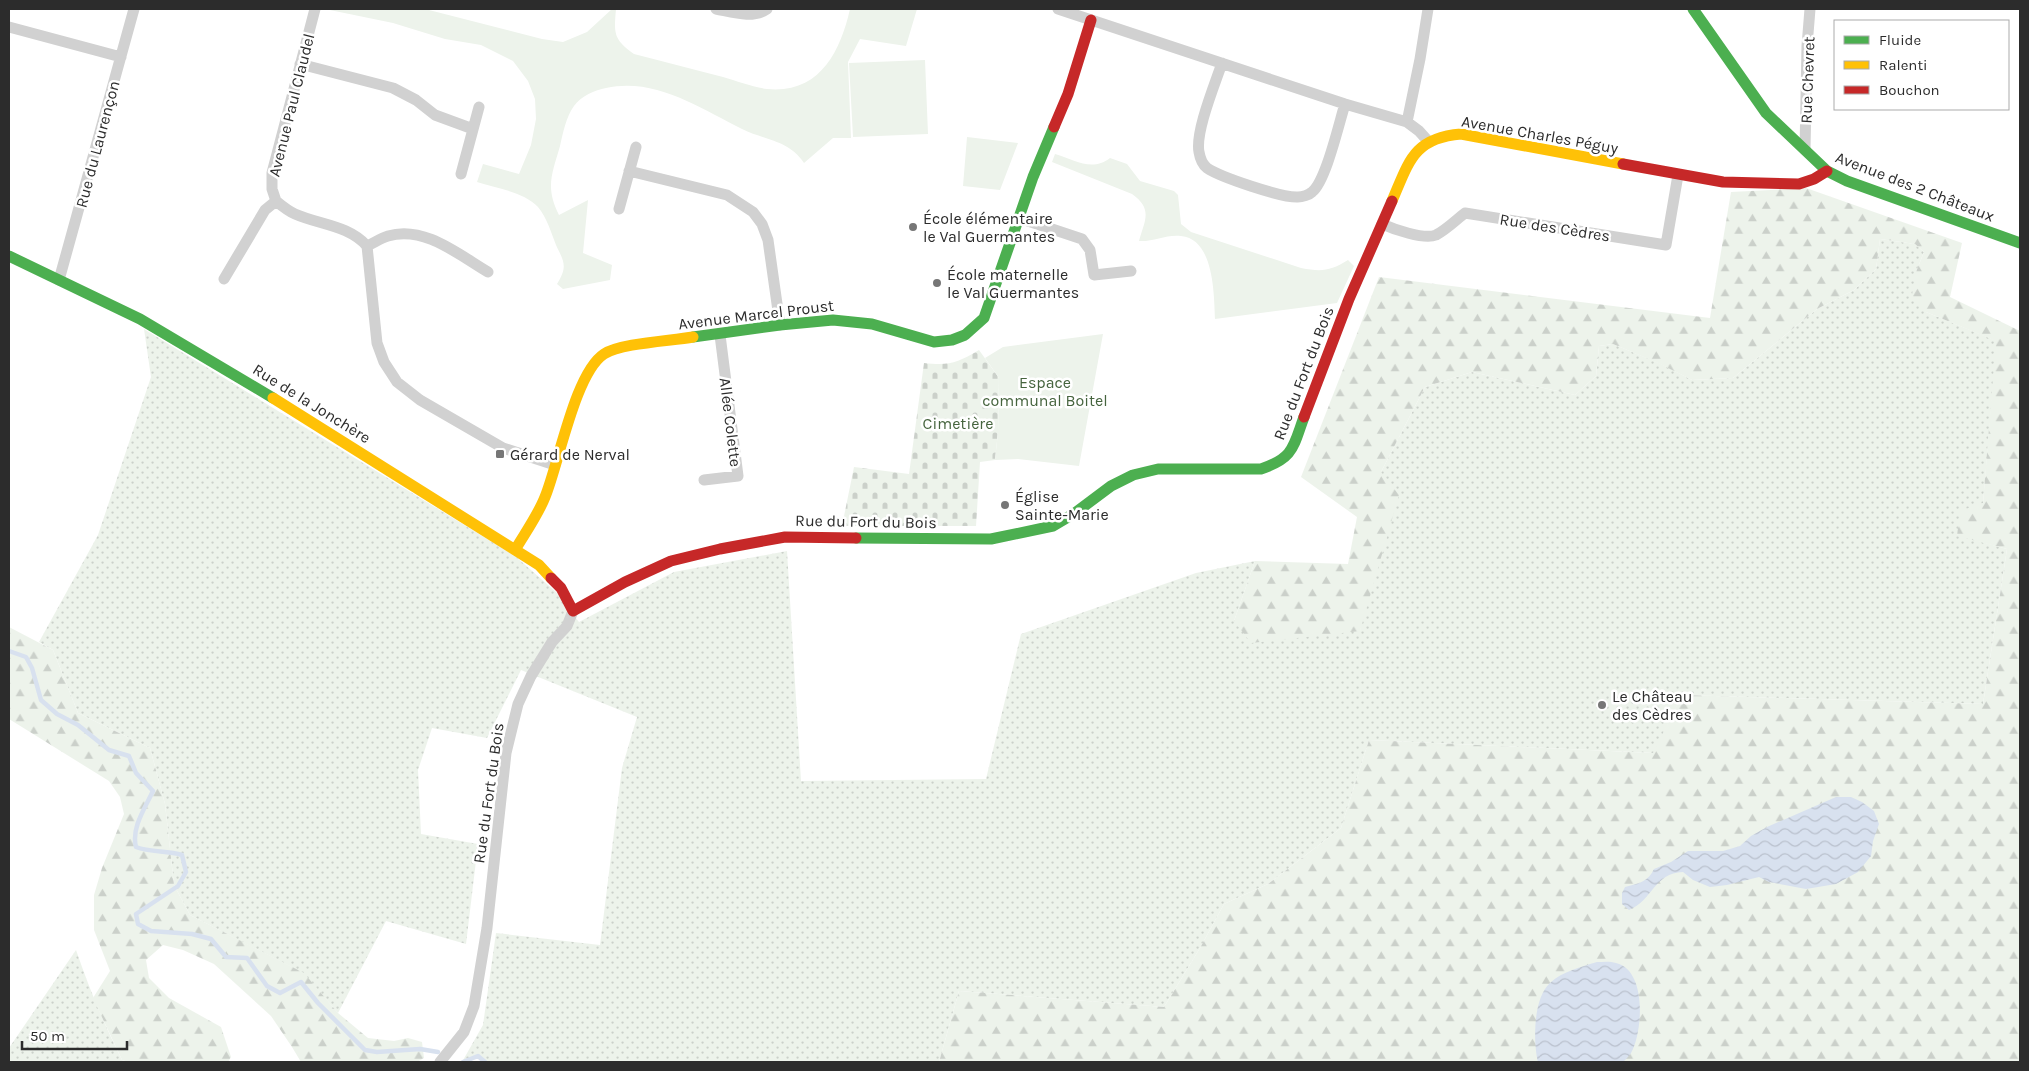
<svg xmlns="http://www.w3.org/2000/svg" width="2029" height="1071" font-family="Karla,sans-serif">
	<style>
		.grass { fill: url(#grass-dots) }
		.forest { fill: url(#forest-firs) }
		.cemetery { fill: url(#cemetery-stones) }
		.green { fill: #edf3eb }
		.water { fill: url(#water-waves) }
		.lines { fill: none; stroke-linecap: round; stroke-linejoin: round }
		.stream { stroke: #d8e1ef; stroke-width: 4.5 }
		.street { stroke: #d1d1d1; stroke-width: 11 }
		.fast { stroke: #4caf50; stroke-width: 11 }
		.slow { stroke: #ffc107; stroke-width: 11 }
		.jam { stroke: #c62828; stroke-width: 11 }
		.poi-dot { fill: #767676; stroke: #fff; stroke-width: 2 }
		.labels { text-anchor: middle; stroke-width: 5; stroke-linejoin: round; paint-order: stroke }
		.street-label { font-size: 16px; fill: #2c2c2c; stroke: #fff }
		.poi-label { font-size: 16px; fill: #2c2c2c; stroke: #fff; text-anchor: start }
		.park-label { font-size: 16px; fill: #46643e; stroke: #fff }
	</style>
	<defs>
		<pattern id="grass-dots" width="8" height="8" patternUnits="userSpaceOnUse" patternTransform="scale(1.25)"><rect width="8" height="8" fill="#edf3eb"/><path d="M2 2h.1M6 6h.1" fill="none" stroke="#cbd0ca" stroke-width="1.8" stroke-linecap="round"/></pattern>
		<pattern id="forest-firs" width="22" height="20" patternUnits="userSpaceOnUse" patternTransform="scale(1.25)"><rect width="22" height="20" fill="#edf3eb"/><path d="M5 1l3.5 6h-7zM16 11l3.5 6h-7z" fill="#cbd0ca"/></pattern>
		<pattern id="cemetery-stones" width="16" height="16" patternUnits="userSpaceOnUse" patternTransform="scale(1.25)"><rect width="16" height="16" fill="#edf3eb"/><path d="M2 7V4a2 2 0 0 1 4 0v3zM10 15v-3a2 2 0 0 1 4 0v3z" fill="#cbd0ca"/></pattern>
		<pattern id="water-waves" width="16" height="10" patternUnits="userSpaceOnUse" patternTransform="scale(1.25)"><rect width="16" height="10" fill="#d8e1ef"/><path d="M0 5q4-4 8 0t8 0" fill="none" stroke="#bac1cd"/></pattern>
	</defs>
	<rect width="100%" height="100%" fill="#fff"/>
	<path class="grass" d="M 1880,239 L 1915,244 L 1924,252 L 1916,272 L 1926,312 L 1997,341 L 1983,503 L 1957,535 L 2007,549 L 1983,704 L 1682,695 L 1654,753 L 1369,740 L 1341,828 L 1268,884 L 1224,904 L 1200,948 L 1164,1007 L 959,991 L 939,1062 L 485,1062 L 478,1056 L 462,1062 L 483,1025 L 496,933 L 600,945 L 622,768 L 637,717 L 521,670 L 487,738 L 432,728 L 418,770 L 421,834 L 478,844 L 466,944 L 386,921 L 338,1013 L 303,973 L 190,915 L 174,885 L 165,804 L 150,748 L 78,713 L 53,650 L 39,642 L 98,535 L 151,377 L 144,329 L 515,556 L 556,592 L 579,622 L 674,572 L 787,551 L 801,781 L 986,779 L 1021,634 L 1196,573 L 1255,561 L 1234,621 L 1360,631 L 1381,472 L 1425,387 L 1472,372 L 1575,395 L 1596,376 L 1599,346 L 1613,344 L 1659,363 L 1692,380 L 1733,378 L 1817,309 L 1854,290 L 1876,269 Z
		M 76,950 C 89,988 104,1024 122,1060 L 128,1062 L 9,1062 L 9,1048 Z"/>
	<path class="forest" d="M 1806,188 L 1962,243 L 1950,297 L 2020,331 L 2020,1062 L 939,1062 L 959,991 L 1164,1007 L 1200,948 L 1224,904 L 1268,884 L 1341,828 L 1369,740 L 1653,753 L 1682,695 L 1983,704 L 2007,549 L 1957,536 L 1960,511 L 1983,503 L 1996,341 L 1926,312 L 1912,295 L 1916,272 L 1924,252 L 1915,244 L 1880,239 L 1876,269 L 1854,290 L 1817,309 L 1733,378 L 1692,380 L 1658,363 L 1613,344 L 1599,346 L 1596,376 L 1575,395 L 1472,372 L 1425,387 L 1381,472 L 1399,495 L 1360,631 L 1251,643 L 1234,621 L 1255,561 L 1348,564 L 1357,517 L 1301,477 L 1379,277 L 1710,318 L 1731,192 Z
		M 9,627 L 53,650 L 78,713 L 150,748 L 165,804 L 174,885 L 190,915 L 304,973 L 338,1013 L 368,1038 L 394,1041 L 408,1038 L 422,1042 L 424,1058 L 417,1062 L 301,1062 L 292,1047 L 271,1016 L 214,964 L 183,950 L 163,945 L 146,960 L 149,978 L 169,998 L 221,1027 L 231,1057 L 228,1062 L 128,1062 L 122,1060 L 93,998 L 110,971 L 94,930 L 94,895 L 102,868 L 124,814 L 120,797 L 109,781 L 9,719 Z"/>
	<path class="cemetery" d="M 979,350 L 999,378 L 998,432 L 995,460 L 980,462 L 976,526 L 842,526 L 854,467 L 909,474 L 924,363 C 949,366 957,363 979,350 Z"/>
	<path class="green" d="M 325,9 L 425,9 L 542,39 L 563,42 L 587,32 L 612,9 L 616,9 C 614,33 613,39 634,54 C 664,62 693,69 723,77 C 737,81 752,87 767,89 C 819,94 840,53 850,9 L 917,9 L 906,46 L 860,39 L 848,62 L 851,138 L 833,138 L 804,163 C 789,140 764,140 742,129 C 700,108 655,77 606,88 C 595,90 581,96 574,106 C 566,117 563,133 560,146 C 552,174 545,187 559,215 L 588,200 L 583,253 L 612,265 L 610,280 L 563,289 L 557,284 C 568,266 564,262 556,245 C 551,232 547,218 538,207 C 524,192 496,188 477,182 L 483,164 L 519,174 L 531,145 L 536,119 L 535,99 L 528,81 L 513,61 L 481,45 L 445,39 L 393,23 Z
		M 925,60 L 928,134 L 853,137 L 849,63 Z
		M 967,137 L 1018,143 L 1000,190 L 963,186 Z
		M 1055,154 C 1075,160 1092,172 1110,158 L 1127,164 L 1140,181 L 1174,191 L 1178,195 L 1181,224 L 1191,232 L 1301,268 C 1322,272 1330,271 1348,260 L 1354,266 L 1337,303 L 1215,319 C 1214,294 1214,239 1181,236 C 1167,234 1153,242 1139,241 C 1145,220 1153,209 1132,194 L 1052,162 Z
		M 1103,334 L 1079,466 L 1018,459 L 995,460 L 998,432 L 999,378 L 985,358 L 1003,347 Z"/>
	<path class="water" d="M 1836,797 L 1851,797 L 1862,802 L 1874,811 L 1879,824 L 1873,841 L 1871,856 L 1858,872 L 1836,884 L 1806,889 L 1769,882 L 1759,877 L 1727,885 L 1710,887 L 1693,880 L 1683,872 C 1654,873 1652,901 1629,910 L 1622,904 L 1622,893 L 1625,887 C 1638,884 1649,881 1654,869 L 1671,862 L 1688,851 L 1723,851 L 1740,846 L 1751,836 L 1767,827 Z
		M 1597,962 C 1603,962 1610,961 1616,963 C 1647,970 1643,1032 1631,1053 C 1629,1056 1625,1060 1623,1062 L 1538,1062 C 1533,1042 1533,998 1550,983 C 1563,971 1581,967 1597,962 Z"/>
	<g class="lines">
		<path class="stream" d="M 9,651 L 26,657 L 32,668 L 41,700 L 57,714 L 78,725 L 109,750 L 129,756 L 136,773 L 153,791 C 145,808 131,828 136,847 C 151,853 167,850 182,855 L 186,872 L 178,886 L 136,914 L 138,924 L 151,931 L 192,934 L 211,939 L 226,957 L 247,958 L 267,986 L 280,993 L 301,982 L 318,1003 L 365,1050 L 377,1052 L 420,1049 L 438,1052
			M 463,1062 L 478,1056 L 485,1062"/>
		<path class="street" d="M 716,9 C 732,12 753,19 767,9
			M 1058,9 L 1345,104 L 1407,122 L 1419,131 L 1428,141
			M 9,27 L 121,57
			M 1222,63 C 1215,84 1195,132 1199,152 C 1200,158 1202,164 1207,168 C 1220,177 1282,198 1298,197 C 1302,197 1309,195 1312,192 C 1326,181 1339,123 1345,104
			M 300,64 L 393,88 L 416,100 L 435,115 L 473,129
			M 1407,122 L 1420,59 L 1428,9
			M 1805,150 L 1807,46 L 1810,9
			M 629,171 L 727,195 L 753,212 L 762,224 L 768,240 L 780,325
			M 461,174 L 479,107
			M 276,201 C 282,206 288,211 295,214 C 320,225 348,225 367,246 L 377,343 L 384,362 L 397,382 L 420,400 L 503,448 L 555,465
			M 276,201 L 272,189 L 272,173 L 315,9
			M 619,209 L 636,147
			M 1019,218 L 1082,239 L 1090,250 L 1094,275 L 1131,271
			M 1382,224 C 1393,229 1424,240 1436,235 C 1446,230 1456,220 1465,213 L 1666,245 L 1678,175
			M 367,246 C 374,243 381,238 388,236 C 424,225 459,255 488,272
			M 224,279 L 265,210 L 276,201
			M 59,280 L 134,9
			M 704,480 L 738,476 L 720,335
			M 440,1062 L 464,1032 L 474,1006 L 487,928 L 506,753 L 518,704 L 531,676 L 552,642 L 567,626 L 573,611"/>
		<path class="fast" d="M 1693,9 L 1766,113 L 1827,171 L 1847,181 L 2020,243
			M 9,256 L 140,319 L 273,398
			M 693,337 L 780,325 L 833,320 L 872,324 L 934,342 L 952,340 L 965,335 L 984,318 L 1033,177 L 1054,127
			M 856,538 L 991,539 L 1053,526 L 1075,513 L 1111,486 L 1133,475 L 1158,469 L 1261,469 C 1294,458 1293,447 1304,417"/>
		<path class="slow" d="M 1392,201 C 1409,162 1413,138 1461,134 L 1623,164
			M 273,398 L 539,565 L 551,578
			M 515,550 C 525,533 538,515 545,497 C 559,463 575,373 604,354 C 621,343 671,341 693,337"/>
		<path class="jam" d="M 1054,127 L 1068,94 L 1091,20
			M 1623,164 L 1723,182 L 1799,184 L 1814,179 L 1827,171
			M 1304,417 L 1349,299 L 1392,201
			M 551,578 L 561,588 L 573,611 L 625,582 L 671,561 L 720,549 L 785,537 L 856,538"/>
	</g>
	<g class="poi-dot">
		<circle cx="913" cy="227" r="5"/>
		<circle cx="937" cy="283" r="5"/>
		<rect x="495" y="449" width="10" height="10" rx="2.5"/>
		<circle cx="1005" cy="505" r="5"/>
		<circle cx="1602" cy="705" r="5"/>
	</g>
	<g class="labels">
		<g class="street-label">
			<text transform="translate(1807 80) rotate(-88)" y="6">Rue Chevret</text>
			<text transform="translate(291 105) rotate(-76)" y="6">Avenue Paul Claudel</text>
			<text transform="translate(1540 134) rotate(10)" y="6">Avenue Charles Péguy</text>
			<text transform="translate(97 144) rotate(-75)" y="6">Rue du Laurençon</text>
			<text transform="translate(1915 186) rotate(21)" y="6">Avenue des 2 Châteaux</text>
			<text transform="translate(1555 227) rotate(9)" y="6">Rue des Cèdres</text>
			<text transform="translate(756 314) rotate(-7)" y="6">Avenue Marcel Proust</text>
			<text transform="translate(1303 373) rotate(-69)" y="6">Rue du Fort du Bois</text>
			<text transform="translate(312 403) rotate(32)" y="6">Rue de la Jonchère</text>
			<text transform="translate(731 422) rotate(83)" y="6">Allée Colette</text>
			<text transform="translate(866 521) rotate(1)" y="6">Rue du Fort du Bois</text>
			<text transform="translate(488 793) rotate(-82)" y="6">Rue du Fort du Bois</text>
		</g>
		<g class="poi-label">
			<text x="923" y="224">École élémentaire<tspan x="923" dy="18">le Val Guermantes</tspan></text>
			<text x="947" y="280">École maternelle<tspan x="947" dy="18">le Val Guermantes</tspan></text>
			<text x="510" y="460">Gérard de Nerval</text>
			<text x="1015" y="502">Église<tspan x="1015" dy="18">Sainte-Marie</tspan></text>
			<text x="1612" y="702">Le Château<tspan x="1612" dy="18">des Cèdres</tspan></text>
		</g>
		<g class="park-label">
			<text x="1045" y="388">Espace<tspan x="1045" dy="18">communal Boitel</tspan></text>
			<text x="958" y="429">Cimetière</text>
		</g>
	</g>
	<rect width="2029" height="1071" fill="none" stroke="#2c2c2c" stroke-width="20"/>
	<rect x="1834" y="20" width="175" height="90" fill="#ffffff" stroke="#ababab"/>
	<rect x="1844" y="36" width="25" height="8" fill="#4caf50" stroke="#ababab"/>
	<text x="1879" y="45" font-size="15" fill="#2c2c2c">Fluide</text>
	<rect x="1844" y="61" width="25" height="8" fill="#ffc107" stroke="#ababab"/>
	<text x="1879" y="70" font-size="15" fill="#2c2c2c">Ralenti</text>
	<rect x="1844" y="86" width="25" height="8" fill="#c62828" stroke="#ababab"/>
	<text x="1879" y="95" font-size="15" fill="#2c2c2c">Bouchon</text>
	<path d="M22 1041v8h105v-8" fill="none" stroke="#2c2c2c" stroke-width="2.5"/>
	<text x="30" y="1041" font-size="15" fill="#2c2c2c" stroke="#ffffff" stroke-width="4" paint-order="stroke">50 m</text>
</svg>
